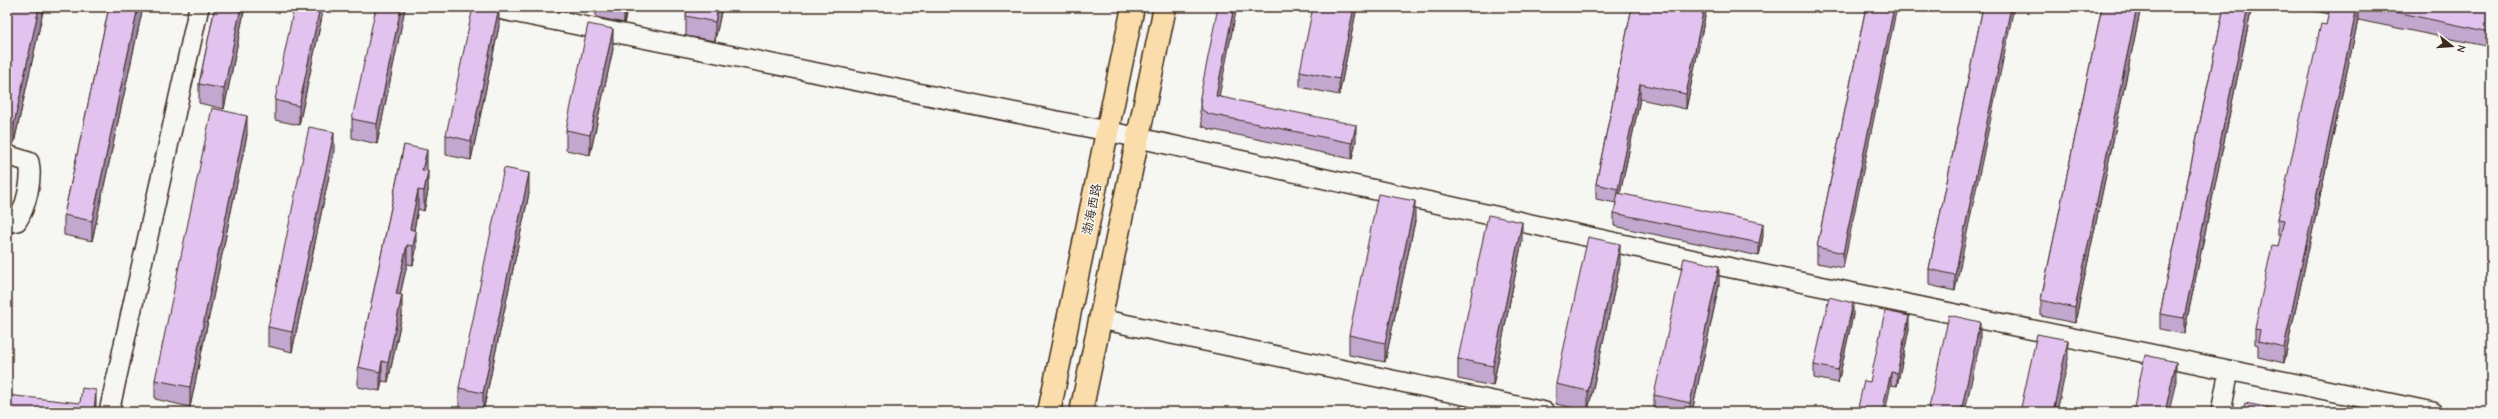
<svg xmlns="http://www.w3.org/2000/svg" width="2498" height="419" font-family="'Comic Neue','LXGW WenKai TC',sans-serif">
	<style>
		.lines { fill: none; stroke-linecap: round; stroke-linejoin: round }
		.minor-casing { stroke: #3b2a1e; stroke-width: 22 }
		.major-casing { stroke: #3b2a1e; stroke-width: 25 }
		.minor { stroke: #f6f6f2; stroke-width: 19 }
		.major { stroke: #faddab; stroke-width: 22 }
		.wall { fill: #c2a8ce; stroke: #3b2a1e }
		.shaded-wall { fill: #9e88a8; stroke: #3b2a1e }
		.building { fill: #e2c3f0; stroke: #3b2a1e }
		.labels { text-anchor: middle; stroke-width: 3; stroke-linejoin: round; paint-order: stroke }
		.street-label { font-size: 13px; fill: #3b2a1e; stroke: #f6f6f2 }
	</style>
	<rect width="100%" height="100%" fill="#f6f6f2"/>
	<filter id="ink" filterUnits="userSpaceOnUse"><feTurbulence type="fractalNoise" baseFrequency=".025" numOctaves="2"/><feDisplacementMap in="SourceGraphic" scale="8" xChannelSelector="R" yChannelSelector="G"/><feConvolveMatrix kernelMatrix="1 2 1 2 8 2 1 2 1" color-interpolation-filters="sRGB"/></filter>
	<g filter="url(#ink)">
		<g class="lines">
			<g class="minor-casing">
				<path id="minor" d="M 488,7 L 1107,131 L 1722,266 L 2433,412
					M 7,155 L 29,162 C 33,179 26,207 17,221 L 7,223
					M 1100,319 L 1545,412
					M 109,412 L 199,7
					M 2221,412 L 2229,370"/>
			</g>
			<g class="major-casing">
				<path id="major" d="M 1049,412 L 1133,7
					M 1081,412 L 1165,7"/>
			</g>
			<use href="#minor" class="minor"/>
			<use href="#major" class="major"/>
		</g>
		<path class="wall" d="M 10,7 L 44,7 L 14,143 L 7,142 L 7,19 Z
			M 109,7 L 143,7 L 92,241 L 64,235 L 64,215 Z
			M 215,7 L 245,7 L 224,109 L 199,103 L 199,84 Z
			M 324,7 L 299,125 L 275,120 L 275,100 Z
			M 405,7 L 377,144 L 352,138 L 352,119 Z
			M 596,7 L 628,7 L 624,23 L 596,17 Z
			M 688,7 L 722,7 L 715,41 L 686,36 L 686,16 Z
			M 1357,7 L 1339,95 L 1300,87 L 1300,71 Z
			M 1632,7 L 1707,7 L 1686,109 L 1640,99 L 1620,194 L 1763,236 L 1759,256 L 1614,226 L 1614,213 L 1616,203 L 1596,199 L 1596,184 Z
			M 1866,7 L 1843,268 L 1817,263 L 1817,247 Z
			M 1983,7 L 1955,291 L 1929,285 L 1929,269 Z
			M 2102,7 L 2141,7 L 2075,323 L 2041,316 L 2041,300 Z
			M 2224,7 L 2252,7 L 2184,334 L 2160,329 L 2160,314 Z
			M 2296,7 L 2491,7 L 2491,47 L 2358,20 L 2284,363 L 2258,357 L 2258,345 L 2255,344 L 2255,329 L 2278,247 L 2281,235 L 2278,235 L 2278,219 L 2329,14 Z
			M 499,26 L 471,160 L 446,155 L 446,135 Z
			M 613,49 L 590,155 L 566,150 L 566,130 Z
			M 1200,97 L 1219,97 L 1356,141 L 1352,159 L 1209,129 L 1202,126 L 1200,112 Z
			M 247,135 L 190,407 L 155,399 L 155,380 Z
			M 404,145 L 427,170 L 428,191 L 424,211 L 418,209 L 414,230 L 416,250 L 413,265 L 407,264 L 400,295 L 402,315 L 388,382 L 382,381 L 380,391 L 358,387 L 358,367 Z
			M 334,152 L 292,352 L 268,346 L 268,327 Z
			M 529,193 L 483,412 L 479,412 L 459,408 L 459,388 Z
			M 1415,221 L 1385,362 L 1349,355 L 1349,335 Z
			M 1522,241 L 1493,386 L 1458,379 L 1458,359 Z
			M 1620,264 L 1588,411 L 1556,404 L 1556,384 Z
			M 1719,285 L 1692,412 L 1654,412 L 1654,395 Z
			M 1853,315 L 1838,383 L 1814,378 L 1814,365 Z
			M 1909,329 L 1897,386 L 1870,382 Z"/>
		<path class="shaded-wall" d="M 39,7 L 44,7 L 14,143 L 14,124 Z
			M 138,7 L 143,7 L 92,241 L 92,221 Z
			M 241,7 L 245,7 L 224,109 L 224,89 Z
			M 320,7 L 324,7 L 299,125 L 299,106 Z
			M 401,7 L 405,7 L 405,9 L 377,144 L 377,124 Z
			M 499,7 L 499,26 L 471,160 L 471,141 Z
			M 624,7 L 628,7 L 624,23 Z
			M 718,7 L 722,7 L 715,41 L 715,22 Z
			M 1234,7 L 1237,7 L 1216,112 L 1216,96 Z
			M 1354,7 L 1357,7 L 1339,95 L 1339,79 Z
			M 1704,7 L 1707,7 L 1686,109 L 1686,94 Z
			M 1894,7 L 1897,7 L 1843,268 L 1843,253 Z
			M 2011,7 L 2014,7 L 1955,291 L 1955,275 Z
			M 2137,7 L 2141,7 L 2075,323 L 2075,308 Z
			M 2248,7 L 2252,7 L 2184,334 L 2184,318 Z
			M 2357,7 L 2358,7 L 2358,20 L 2284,363 L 2284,347 Z
			M 613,29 L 613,49 L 590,155 L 590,135 Z
			M 1640,84 L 1640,99 L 1618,203 L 1618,189 Z
			M 247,116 L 247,135 L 190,407 L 190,387 Z
			M 1356,125 L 1356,141 L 1352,159 L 1352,143 Z
			M 334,132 L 334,152 L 292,352 L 292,332 Z
			M 427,150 L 427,170 L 422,189 L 422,170 Z
			M 428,171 L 428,191 L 424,211 L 424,191 Z
			M 529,173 L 529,193 L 483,412 L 483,393 Z
			M 418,190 L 418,209 L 411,245 L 410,229 Z
			M 1415,201 L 1415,221 L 1385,362 L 1385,343 Z
			M 1522,222 L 1522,241 L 1493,386 L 1493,366 Z
			M 1763,223 L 1763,236 L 1759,256 L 1759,243 Z
			M 416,231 L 416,250 L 413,265 L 413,246 Z
			M 1620,244 L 1620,264 L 1588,411 L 1588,391 Z
			M 407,245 L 407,264 L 396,314 L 396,294 Z
			M 1719,266 L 1719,285 L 1692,412 L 1690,412 L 1690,403 Z
			M 402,295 L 402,315 L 388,382 L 388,363 Z
			M 1853,303 L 1853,315 L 1838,383 L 1838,370 Z
			M 1909,316 L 1909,329 L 1897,386 L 1897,373 Z
			M 1980,322 L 1980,341 L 1965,412 L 1961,412 Z
			M 2068,340 L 2068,360 L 2057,412 L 2053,412 Z
			M 382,361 L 382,381 L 380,391 L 380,372 Z
			M 2176,362 L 2176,381 L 2169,412 L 2165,412 Z
			M 1891,372 L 1891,384 L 1885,412 L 1882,412 Z
			M 96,390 L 96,412 L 94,412 Z"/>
		<path class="building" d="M 10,7 L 39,7 L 14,124 L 7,122 L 7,19 Z
			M 109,7 L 138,7 L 92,221 L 64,215 Z
			M 215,7 L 241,7 L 224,89 L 199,84 Z
			M 294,7 L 320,7 L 299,106 L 275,100 Z
			M 376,7 L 401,7 L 377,124 L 352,119 Z
			M 473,7 L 499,7 L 471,141 L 446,135 Z
			M 688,7 L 718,7 L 715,22 L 686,16 Z
			M 1218,7 L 1234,7 L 1216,96 L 1356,125 L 1352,143 L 1209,114 L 1202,110 L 1200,97 Z
			M 1313,7 L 1354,7 L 1339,79 L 1300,71 Z
			M 1632,7 L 1704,7 L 1686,94 L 1640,84 L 1618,189 L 1596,184 Z
			M 1866,7 L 1894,7 L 1843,253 L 1817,247 Z
			M 1983,7 L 2011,7 L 1955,275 L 1929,269 Z
			M 2102,7 L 2137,7 L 2075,308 L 2041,300 Z
			M 2224,7 L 2248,7 L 2184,318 L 2160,314 Z
			M 2330,7 L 2357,7 L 2284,347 L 2258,341 L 2260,330 L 2255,329 L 2266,274 L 2272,246 L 2278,247 L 2284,220 L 2278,219 L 2321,24 L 2326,25 Z
			M 2371,7 L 2491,7 L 2491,32 Z
			M 588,24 L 613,29 L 590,135 L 566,130 Z
			M 212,108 L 247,116 L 190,387 L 155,380 Z
			M 309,127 L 334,132 L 292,332 L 268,327 Z
			M 404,145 L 427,150 L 422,170 L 428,171 L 424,191 L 418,190 L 410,229 L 416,231 L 413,246 L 407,245 L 396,294 L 402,295 L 388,363 L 382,361 L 380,372 L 358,367 Z
			M 504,168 L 529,173 L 483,393 L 459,388 Z
			M 1618,193 L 1763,223 L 1759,243 L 1614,213 Z
			M 1378,194 L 1415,201 L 1385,343 L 1349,335 Z
			M 1488,215 L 1522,222 L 1493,366 L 1458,359 Z
			M 1588,237 L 1620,244 L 1588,391 L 1556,384 Z
			M 1684,258 L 1719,266 L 1690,403 L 1654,395 Z
			M 1829,297 L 1853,303 L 1838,370 L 1814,365 Z
			M 1885,311 L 1909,316 L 1897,373 L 1891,372 L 1882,412 L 1857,412 L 1864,381 L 1870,382 Z
			M 1949,315 L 1980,322 L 1961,412 L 1928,412 Z
			M 2037,334 L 2068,340 L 2053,412 L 2020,412 Z
			M 2145,355 L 2176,362 L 2165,412 L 2133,412 Z
			M 82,388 L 96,390 L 94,412 L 7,412 L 7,395 L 80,403 Z
			M 2245,403 L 2276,409 L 2276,412 L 2243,412 Z"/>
	</g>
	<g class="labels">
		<g class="street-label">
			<text transform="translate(1091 209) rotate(-78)" y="5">渤海西路</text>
		</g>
	</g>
	<rect width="2498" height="419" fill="none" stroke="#f6f6f2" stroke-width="24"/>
	<rect x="12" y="12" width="2474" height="395" fill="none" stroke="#3b2a1e" stroke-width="1.5" filter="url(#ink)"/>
	<g transform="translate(2452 46) rotate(107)" stroke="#f6f6f2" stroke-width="3" paint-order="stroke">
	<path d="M0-3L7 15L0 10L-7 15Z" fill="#3b2a1e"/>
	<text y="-6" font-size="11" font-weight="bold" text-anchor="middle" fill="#3b2a1e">N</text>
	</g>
</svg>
